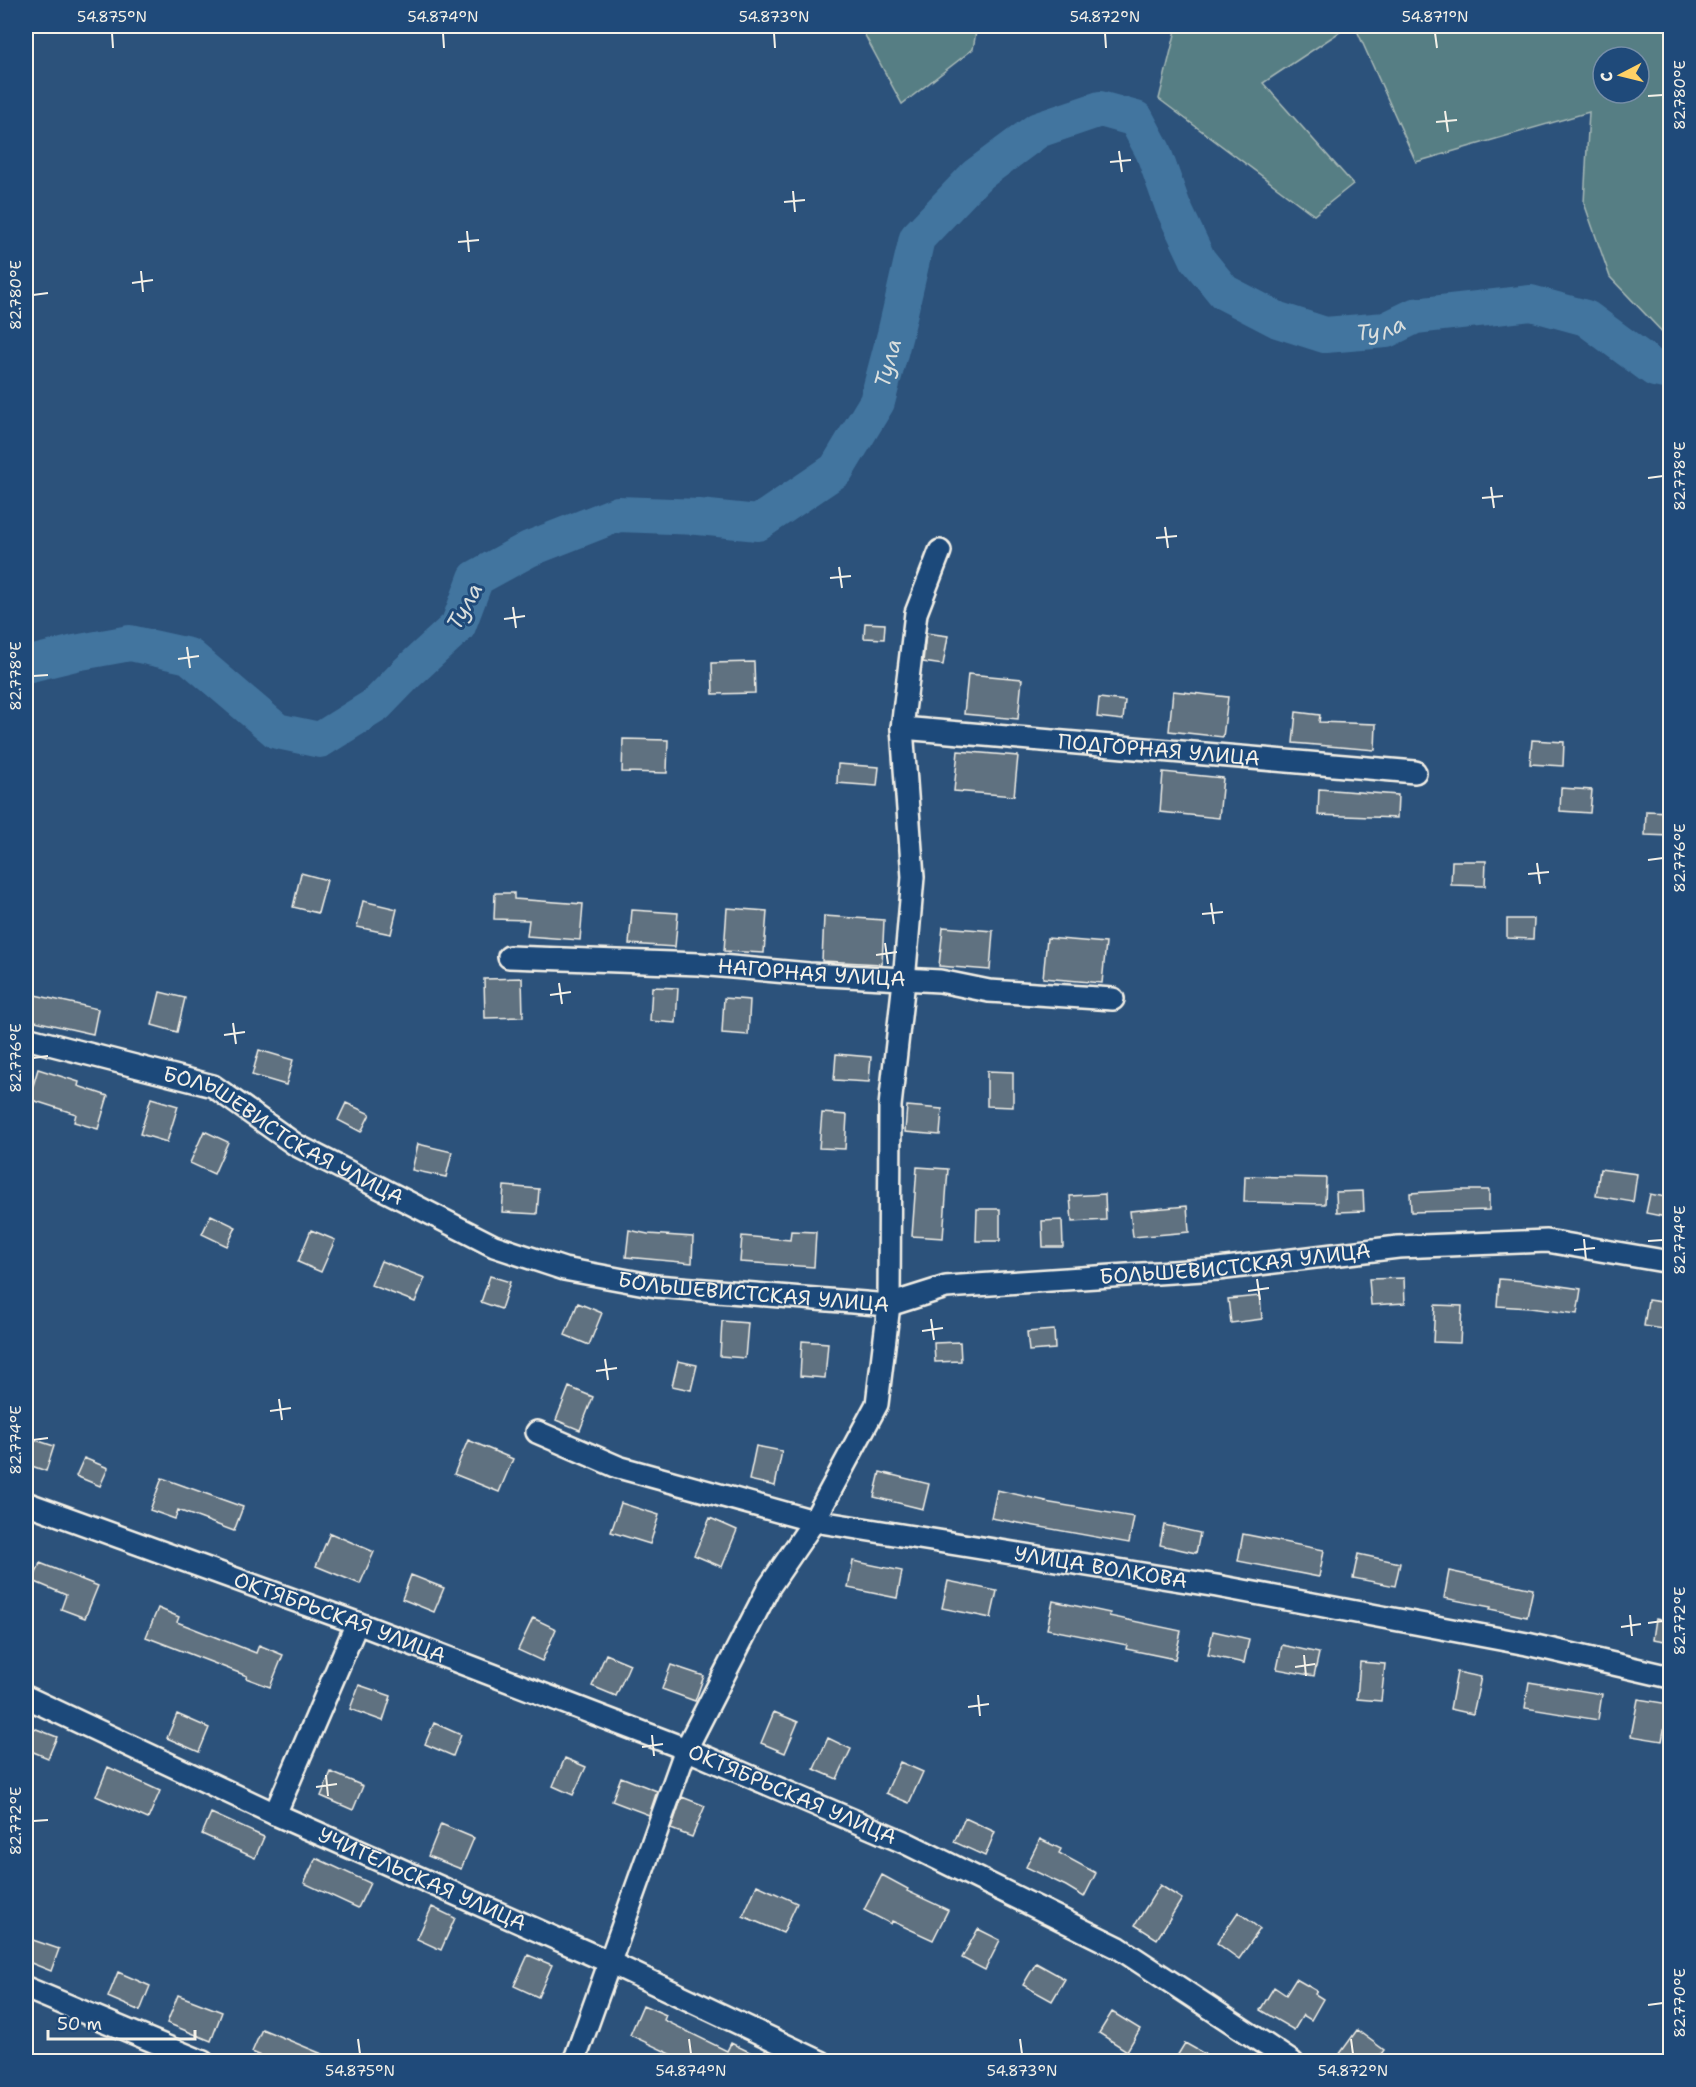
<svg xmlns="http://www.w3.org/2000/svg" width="1696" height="2087" font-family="'Shantell Sans',sans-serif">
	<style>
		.green { fill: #577e84; stroke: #a6b8b6; stroke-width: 1.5; fill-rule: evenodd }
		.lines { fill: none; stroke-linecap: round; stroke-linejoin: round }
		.river { stroke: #42759f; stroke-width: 36 }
		.building { fill: #5f7180; stroke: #f4f1e8; stroke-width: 1.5 }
		.minor-casing { stroke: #f4f1e8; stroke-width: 26 }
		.minor { stroke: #1f4a7a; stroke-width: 21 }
		.ticks { fill: none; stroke: #f4f1e8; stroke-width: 2 }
		.labels { text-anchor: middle; stroke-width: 6; stroke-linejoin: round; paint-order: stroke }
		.street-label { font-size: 21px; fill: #f4f1e8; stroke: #1f4a7a }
		.water-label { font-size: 22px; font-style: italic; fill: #d9dedd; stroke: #1f4a7a }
		.neatline { fill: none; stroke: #f4f1e8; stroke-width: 2 }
		.ticks-label { font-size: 15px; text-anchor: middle; fill: #f4f1e8 }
	</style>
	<rect width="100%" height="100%" fill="#2c527b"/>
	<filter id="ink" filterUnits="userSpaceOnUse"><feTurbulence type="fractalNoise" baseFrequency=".0167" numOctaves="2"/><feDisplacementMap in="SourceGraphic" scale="12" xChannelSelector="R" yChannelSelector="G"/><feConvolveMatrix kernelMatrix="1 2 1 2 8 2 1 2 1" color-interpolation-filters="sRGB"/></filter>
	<g filter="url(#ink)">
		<path class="green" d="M 860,26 L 977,26 L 973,49 L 902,104 Z
			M 1177,26 L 1349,26 L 1263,83 L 1353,184 L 1314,215 L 1159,99 Z
			M 1355,26 L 1670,26 L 1670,340 L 1610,277 L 1584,203 L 1589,112 L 1416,162 ZM 1603,57 L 1639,57 L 1639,93 L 1603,93 Z"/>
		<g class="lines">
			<path class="river" id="s1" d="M 26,665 L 75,653 L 130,643 L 189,656 L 277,731 L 320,740 L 376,705 L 407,673 L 458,626 L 476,578 L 529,549 L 618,514 L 699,517 L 758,523 L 836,470 L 877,402 L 895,334 L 917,238 L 976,176 L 1038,130 L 1100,109 L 1136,119 L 1153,151 L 1173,207 L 1198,260 L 1224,292 L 1278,320 L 1325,335 L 1386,330 L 1415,316 L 1531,303 L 1586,318 L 1655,369 L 1670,372"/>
		</g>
		<path class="building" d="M 865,623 L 885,624 L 884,639 L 864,638 Z
			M 926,633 L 948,636 L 943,665 L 923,662 Z
			M 754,662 L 755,693 L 713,694 L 712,663 Z
			M 968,674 L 1022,679 L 1018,719 L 964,714 Z
			M 1173,691 L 1228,697 L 1223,737 L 1169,731 Z
			M 1099,698 L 1125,701 L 1123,720 L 1097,717 Z
			M 1296,712 L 1320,715 L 1319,722 L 1376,724 L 1375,750 L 1293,743 Z
			M 623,739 L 668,740 L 667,773 L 622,772 Z
			M 1532,740 L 1564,742 L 1563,766 L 1530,764 Z
			M 958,751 L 1018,756 L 1014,796 L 954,791 Z
			M 838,764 L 879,767 L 877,786 L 837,783 Z
			M 1163,772 L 1223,778 L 1219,818 L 1160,812 Z
			M 1561,788 L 1592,790 L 1590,813 L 1560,811 Z
			M 1319,789 L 1398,795 L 1397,818 L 1318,815 Z
			M 1646,811 L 1671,812 L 1671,836 L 1645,835 Z
			M 1452,861 L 1486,861 L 1485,886 L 1451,885 Z
			M 301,873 L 327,880 L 318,913 L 293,907 Z
			M 495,893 L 514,893 L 514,899 L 583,904 L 580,940 L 527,936 L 529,920 L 494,919 Z
			M 363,901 L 397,909 L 391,934 L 357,927 Z
			M 727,908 L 767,911 L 764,953 L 724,951 Z
			M 632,910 L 678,913 L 675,947 L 629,944 Z
			M 824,916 L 884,920 L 882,964 L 822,961 Z
			M 1507,919 L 1534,919 L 1533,939 L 1507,938 Z
			M 943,927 L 993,931 L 990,970 L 939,966 Z
			M 1047,938 L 1106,943 L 1102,983 L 1043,978 Z
			M 522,978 L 523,1017 L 485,1018 L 484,979 Z
			M 652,987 L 678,988 L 676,1023 L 650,1021 Z
			M 160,992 L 185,998 L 177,1032 L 152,1025 Z
			M 26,993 L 98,1009 L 93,1034 L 26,1019 Z
			M 724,998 L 750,1000 L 748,1035 L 722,1033 Z
			M 259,1050 L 293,1060 L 286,1085 L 252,1075 Z
			M 836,1054 L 871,1057 L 869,1082 L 834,1080 Z
			M 38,1069 L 79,1082 L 78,1086 L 108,1096 L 98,1129 L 74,1122 L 76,1114 L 29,1099 Z
			M 987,1071 L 1013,1072 L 1013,1107 L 987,1106 Z
			M 151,1098 L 178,1106 L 167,1142 L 140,1134 Z
			M 346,1103 L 370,1114 L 361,1132 L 338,1120 Z
			M 907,1106 L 942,1109 L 940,1135 L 905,1132 Z
			M 822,1113 L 847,1115 L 845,1149 L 819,1148 Z
			M 204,1131 L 228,1142 L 214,1174 L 190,1163 Z
			M 418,1144 L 452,1152 L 446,1177 L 412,1170 Z
			M 917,1167 L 948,1169 L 943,1238 L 912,1236 Z
			M 1600,1169 L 1637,1174 L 1633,1202 L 1596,1196 Z
			M 1245,1176 L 1326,1178 L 1325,1204 L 1244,1202 Z
			M 504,1186 L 539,1189 L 537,1214 L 502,1212 Z
			M 1459,1190 L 1489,1190 L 1489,1210 L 1411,1212 L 1410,1193 Z
			M 1363,1191 L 1364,1211 L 1337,1212 L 1336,1192 Z
			M 1105,1194 L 1106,1220 L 1072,1222 L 1070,1196 Z
			M 1650,1194 L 1671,1198 L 1671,1218 L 1646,1213 Z
			M 1187,1206 L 1189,1232 L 1133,1237 L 1130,1211 Z
			M 977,1209 L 1000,1209 L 1000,1241 L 976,1241 Z
			M 211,1215 L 236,1227 L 227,1246 L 202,1234 Z
			M 1062,1220 L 1063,1247 L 1043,1247 L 1042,1221 Z
			M 311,1230 L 335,1240 L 321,1272 L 298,1262 Z
			M 629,1230 L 648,1234 L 693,1237 L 692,1263 L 626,1257 Z
			M 791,1231 L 816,1232 L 814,1267 L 740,1262 L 742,1236 L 790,1240 Z
			M 381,1261 L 425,1278 L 415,1302 L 371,1285 Z
			M 490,1276 L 510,1282 L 501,1309 L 481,1302 Z
			M 1404,1278 L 1405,1303 L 1371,1305 L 1369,1279 Z
			M 1499,1279 L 1525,1281 L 1581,1289 L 1577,1314 L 1530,1308 L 1497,1306 Z
			M 1260,1296 L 1262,1319 L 1231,1323 L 1228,1299 Z
			M 1648,1300 L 1668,1303 L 1663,1329 L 1644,1326 Z
			M 578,1303 L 602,1313 L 589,1345 L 565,1335 Z
			M 1435,1305 L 1462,1306 L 1460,1343 L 1433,1342 Z
			M 722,1321 L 748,1323 L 745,1358 L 720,1356 Z
			M 1054,1330 L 1055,1349 L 1029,1351 L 1027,1332 Z
			M 802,1341 L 828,1343 L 825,1378 L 800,1376 Z
			M 960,1342 L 961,1361 L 935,1362 L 934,1343 Z
			M 678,1361 L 697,1365 L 691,1390 L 672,1386 Z
			M 569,1387 L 593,1397 L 580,1430 L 556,1420 Z
			M 26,1437 L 54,1446 L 46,1471 L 26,1464 Z
			M 468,1440 L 513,1459 L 499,1492 L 454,1474 Z
			M 756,1446 L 782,1451 L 775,1486 L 749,1480 Z
			M 84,1458 L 108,1468 L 100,1486 L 76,1476 Z
			M 880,1472 L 929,1484 L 923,1509 L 874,1497 Z
			M 162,1478 L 243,1507 L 234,1531 L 178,1510 L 175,1519 L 150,1510 Z
			M 997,1490 L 1046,1501 L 1045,1502 L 1134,1517 L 1129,1543 L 991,1518 Z
			M 621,1503 L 659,1515 L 650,1544 L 611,1532 Z
			M 710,1518 L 737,1530 L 722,1567 L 694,1555 Z
			M 1164,1525 L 1200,1533 L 1196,1553 L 1160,1545 Z
			M 330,1533 L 374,1552 L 360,1584 L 316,1566 Z
			M 1243,1534 L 1324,1550 L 1319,1577 L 1238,1561 Z
			M 1358,1554 L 1400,1563 L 1395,1586 L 1353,1578 Z
			M 853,1561 L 902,1571 L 897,1598 L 848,1588 Z
			M 40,1563 L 98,1586 L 85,1618 L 61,1609 L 66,1595 L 33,1581 Z
			M 1449,1571 L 1533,1589 L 1527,1617 L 1490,1609 L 1491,1607 L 1444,1598 Z
			M 411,1575 L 444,1588 L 434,1612 L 402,1599 Z
			M 948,1581 L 997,1591 L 991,1618 L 942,1608 Z
			M 1053,1601 L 1110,1613 L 1109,1616 L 1181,1631 L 1175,1659 L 1126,1649 L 1127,1645 L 1047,1629 Z
			M 158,1608 L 179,1617 L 177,1622 L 256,1653 L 259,1645 L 283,1655 L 270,1687 L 246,1678 L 247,1676 L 146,1637 Z
			M 533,1618 L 556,1629 L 542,1661 L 518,1650 Z
			M 1656,1619 L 1671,1622 L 1671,1642 L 1653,1639 Z
			M 1213,1631 L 1249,1639 L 1244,1663 L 1208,1655 Z
			M 1282,1645 L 1319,1653 L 1314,1676 L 1277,1669 Z
			M 606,1654 L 630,1664 L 616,1696 L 592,1686 Z
			M 1360,1662 L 1385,1664 L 1381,1701 L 1357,1699 Z
			M 671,1665 L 704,1676 L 695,1701 L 662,1689 Z
			M 1457,1672 L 1481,1677 L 1473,1714 L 1450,1709 Z
			M 1529,1682 L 1602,1694 L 1598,1720 L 1525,1708 Z
			M 359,1685 L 391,1696 L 383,1721 L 350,1709 Z
			M 1638,1699 L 1669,1704 L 1662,1741 L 1631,1736 Z
			M 774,1712 L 798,1722 L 785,1753 L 761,1743 Z
			M 177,1714 L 209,1728 L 199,1752 L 167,1738 Z
			M 434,1723 L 461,1735 L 453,1756 L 425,1744 Z
			M 26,1725 L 57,1737 L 48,1758 L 26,1749 Z
			M 828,1738 L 851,1749 L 837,1779 L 814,1769 Z
			M 565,1758 L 586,1767 L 573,1795 L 553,1786 Z
			M 900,1762 L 923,1772 L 909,1803 L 886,1793 Z
			M 108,1767 L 160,1791 L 148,1819 L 96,1796 Z
			M 331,1772 L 363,1786 L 353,1810 L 321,1796 Z
			M 621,1777 L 657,1791 L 649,1815 L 612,1801 Z
			M 682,1797 L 705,1806 L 692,1837 L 671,1829 Z
			M 211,1813 L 264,1837 L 255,1858 L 202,1834 Z
			M 965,1818 L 995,1832 L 985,1856 L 954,1842 Z
			M 441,1824 L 474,1838 L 461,1869 L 428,1856 Z
			M 1040,1839 L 1061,1849 L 1059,1853 L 1096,1873 L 1084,1897 L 1066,1886 L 1026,1867 Z
			M 316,1858 L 370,1883 L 358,1908 L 304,1883 Z
			M 882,1875 L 908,1889 L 907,1891 L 948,1910 L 933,1940 L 892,1921 L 891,1924 L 864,1910 Z
			M 757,1885 L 797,1903 L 783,1933 L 743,1916 Z
			M 1160,1885 L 1182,1899 L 1157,1939 L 1135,1925 Z
			M 432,1907 L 455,1918 L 441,1950 L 417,1939 Z
			M 1238,1912 L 1260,1929 L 1239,1959 L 1217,1943 Z
			M 978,1929 L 1000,1940 L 985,1970 L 962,1958 Z
			M 30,1939 L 59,1949 L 51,1971 L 26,1961 L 26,1951 Z
			M 528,1955 L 552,1965 L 538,1997 L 514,1986 Z
			M 1036,1963 L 1065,1979 L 1052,2001 L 1023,1985 Z
			M 118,1972 L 150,1986 L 140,2011 L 108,1997 Z
			M 1296,1979 L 1317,1991 L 1315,1994 L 1323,1999 L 1311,2020 L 1303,2015 L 1294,2030 L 1260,2010 L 1274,1987 L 1286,1995 Z
			M 178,1995 L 222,2012 L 211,2041 L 167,2023 Z
			M 643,2005 L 666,2015 L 664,2020 L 727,2051 L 731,2043 L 768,2061 L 670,2061 L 673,2055 L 630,2035 Z
			M 1112,2012 L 1140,2029 L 1127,2051 L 1099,2033 Z
			M 262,2029 L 339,2061 L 273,2061 L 252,2052 Z
			M 1357,2030 L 1384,2050 L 1376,2061 L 1348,2061 L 1339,2055 Z
			M 1185,2043 L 1217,2061 L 1174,2061 Z"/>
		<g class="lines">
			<g class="minor-casing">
				<g id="minor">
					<path id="s2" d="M 902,728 L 1415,772"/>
					<path id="s3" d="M 509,957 L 699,964 L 809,974 L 940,981 L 989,991 L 1113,999"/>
					<path id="s4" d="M 26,1038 L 213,1086 L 296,1145 L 494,1246 L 564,1269 L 656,1286 L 889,1305 L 946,1287 L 1218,1269 L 1398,1247 L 1547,1241 L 1670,1262"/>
					<path id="s5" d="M 537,1432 L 618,1467 L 814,1521 L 1217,1586 L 1527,1644 L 1670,1677"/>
					<path id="s6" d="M 26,1503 L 357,1623 L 686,1749 L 906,1843 L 1119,1948 L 1292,2062"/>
					<path id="s7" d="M 26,1697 L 275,1814 L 609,1962 L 821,2062"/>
					<path d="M 275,1814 L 357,1623"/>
					<path d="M 26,1988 L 203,2062"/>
					<path d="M 574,2062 L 686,1749 L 769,1587 L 814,1521 L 877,1404 L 889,1305 L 890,1106 L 904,981 L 913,877 L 902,728 L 916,613 L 940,551"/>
				</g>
			</g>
			<use href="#minor" class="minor"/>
		</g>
	</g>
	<path class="ticks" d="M 112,33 L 113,48M 443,33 L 444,48M 774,33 L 775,48M 1105,33 L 1106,48M 1435,33 L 1437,48M 1648,96 L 1663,95M 1445,111 L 1448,132M 1436,122 L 1457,120M 1119,151 L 1122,172M 1110,162 L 1131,160M 793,191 L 795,212M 784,202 L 805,200M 467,231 L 469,252M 458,242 L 479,240M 141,271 L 143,292M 132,283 L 153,280M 33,295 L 48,293M 1648,478 L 1663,476M 1491,487 L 1494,508M 1482,498 L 1503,496M 1165,527 L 1168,548M 1156,538 L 1177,536M 839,567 L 842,588M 830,578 L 851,576M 513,607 L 516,628M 504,619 L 525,616M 187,647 L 190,668M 178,659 L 199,656M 33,676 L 48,675M 1648,860 L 1663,858M 1537,863 L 1540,884M 1528,874 L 1549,872M 1211,903 L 1214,924M 1202,914 L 1223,912M 885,943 L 888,964M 876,955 L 897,952M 559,983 L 562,1004M 550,995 L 571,992M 233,1023 L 236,1044M 224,1035 L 245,1032M 33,1058 L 48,1056M 1584,1239 L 1586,1260M 1648,1241 L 1663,1240M 1574,1250 L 1595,1248M 1257,1279 L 1260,1300M 1248,1291 L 1269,1288M 931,1319 L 934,1340M 922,1331 L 943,1328M 605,1359 L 608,1380M 596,1371 L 617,1368M 279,1399 L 282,1420M 270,1411 L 291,1408M 33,1440 L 48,1438M 1630,1615 L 1632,1636M 1648,1623 L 1663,1621M 1621,1627 L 1641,1624M 1304,1655 L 1306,1676M 1295,1667 L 1315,1664M 978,1695 L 980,1716M 968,1707 L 989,1704M 652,1735 L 654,1756M 642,1747 L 663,1744M 326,1775 L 328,1796M 316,1787 L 337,1784M 33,1821 L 48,1820M 1648,2005 L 1663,2003M 358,2039 L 360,2054M 689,2039 L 691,2054M 1020,2039 L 1022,2054M 1351,2039 L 1353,2054"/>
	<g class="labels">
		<g class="street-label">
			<text dy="7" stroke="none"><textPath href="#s2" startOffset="258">ПОДГОРНАЯ УЛИЦА</textPath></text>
			<text dy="7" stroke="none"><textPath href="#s3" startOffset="303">НАГОРНАЯ УЛИЦА</textPath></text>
			<text dy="7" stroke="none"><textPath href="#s4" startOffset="278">БОЛЬШЕВИСТСКАЯ УЛИЦА</textPath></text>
			<text dy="7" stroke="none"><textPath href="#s4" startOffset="1268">БОЛЬШЕВИСТСКАЯ УЛИЦА</textPath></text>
			<text dy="7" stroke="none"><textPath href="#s4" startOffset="782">БОЛЬШЕВИСТСКАЯ УЛИЦА</textPath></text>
			<text dy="7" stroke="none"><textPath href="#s5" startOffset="582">УЛИЦА ВОЛКОВА</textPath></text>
			<text dy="7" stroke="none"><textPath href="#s6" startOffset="334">ОКТЯБРЬСКАЯ УЛИЦА</textPath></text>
			<text dy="7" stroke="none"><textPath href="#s6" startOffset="820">ОКТЯБРЬСКАЯ УЛИЦА</textPath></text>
			<text dy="7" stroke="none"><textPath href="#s7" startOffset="436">УЧИТЕЛЬСКАЯ УЛИЦА</textPath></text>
		</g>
		<g class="water-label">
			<text dy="8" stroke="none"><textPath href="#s1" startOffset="1824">Тула</textPath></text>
			<text dy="8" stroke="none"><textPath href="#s1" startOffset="1068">Тула</textPath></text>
			<text transform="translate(464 606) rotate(-61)" y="8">Тула</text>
		</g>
	</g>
	<rect width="1696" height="2087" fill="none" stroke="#1f4a7a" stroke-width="66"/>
	<g transform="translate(1621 75) rotate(263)"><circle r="28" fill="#1f4a7a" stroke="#748da6" stroke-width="1.5"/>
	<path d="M0-4.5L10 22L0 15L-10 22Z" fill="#ffd166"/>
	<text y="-9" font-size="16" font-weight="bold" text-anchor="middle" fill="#f4f1e8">С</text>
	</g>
	<path d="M48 2030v9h147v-9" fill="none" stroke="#f4f1e8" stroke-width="3"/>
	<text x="57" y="2030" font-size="18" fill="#f4f1e8" stroke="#1f4a7a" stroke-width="4.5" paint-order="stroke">50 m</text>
	<rect x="33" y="33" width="1630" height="2021" class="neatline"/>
	<g class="ticks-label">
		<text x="112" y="22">54.875°N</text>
		<text x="443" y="22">54.874°N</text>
		<text x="774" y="22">54.873°N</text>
		<text x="1105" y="22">54.872°N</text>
		<text x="1435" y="22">54.871°N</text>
		<text transform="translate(1680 95) rotate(-90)" y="5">82.780°E</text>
		<text transform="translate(16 295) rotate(-90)" y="5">82.780°E</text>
		<text transform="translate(1680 476) rotate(-90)" y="5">82.778°E</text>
		<text transform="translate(16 676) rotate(-90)" y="5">82.778°E</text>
		<text transform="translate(1680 858) rotate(-90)" y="5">82.776°E</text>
		<text transform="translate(16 1058) rotate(-90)" y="5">82.776°E</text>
		<text transform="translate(1680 1240) rotate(-90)" y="5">82.774°E</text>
		<text transform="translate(16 1440) rotate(-90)" y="5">82.774°E</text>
		<text transform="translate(1680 1621) rotate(-90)" y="5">82.772°E</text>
		<text transform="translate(16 1821) rotate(-90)" y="5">82.772°E</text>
		<text transform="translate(1680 2003) rotate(-90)" y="5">82.770°E</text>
		<text x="360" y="2076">54.875°N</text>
		<text x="691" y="2076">54.874°N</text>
		<text x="1022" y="2076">54.873°N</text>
		<text x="1353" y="2076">54.872°N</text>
	</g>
</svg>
